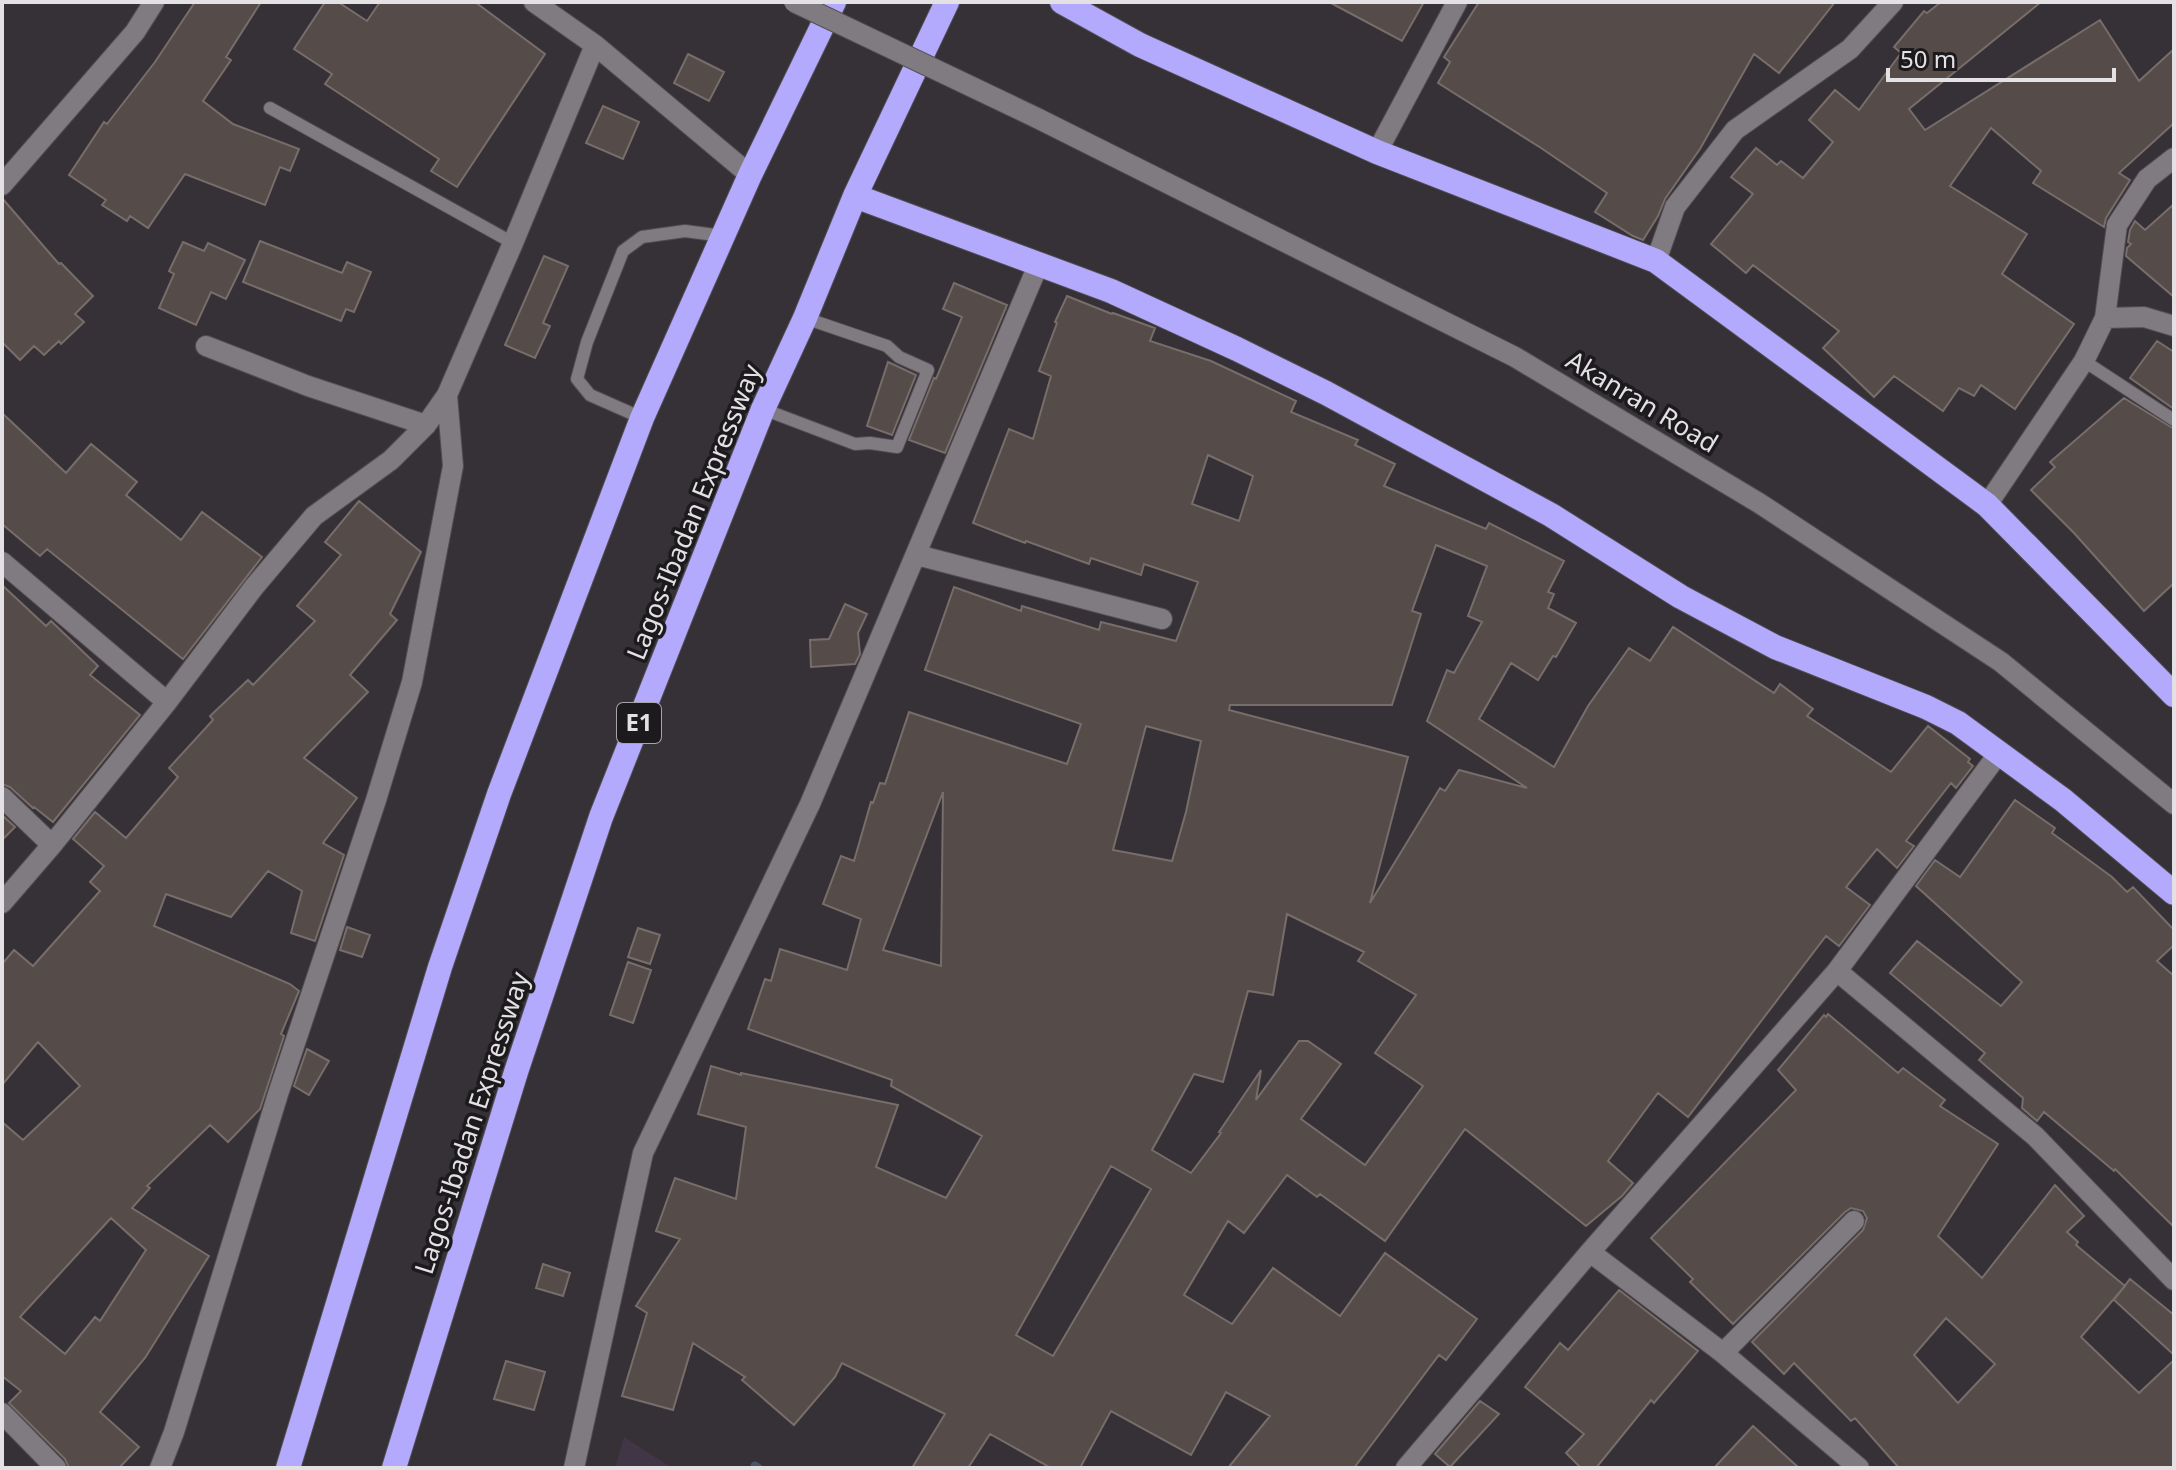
<svg xmlns="http://www.w3.org/2000/svg" width="2176" height="1470" font-family="'Noto Sans',sans-serif">
	<style>
		.commercial { fill: #413646 }
		.lines { fill: none; stroke-linecap: round; stroke-linejoin: round }
		.stream { stroke: #485860; stroke-width: 9 }
		.building { fill: #554c49; stroke: #776d6a; stroke-width: 2; fill-rule: evenodd }
		.service-casing { stroke: #514d52; stroke-width: 14 }
		.minor-casing { stroke: #514d52; stroke-width: 22 }
		.secondary-casing { stroke: #514d52; stroke-width: 22 }
		.motorway-casing { stroke: #514d52; stroke-width: 26 }
		.service { stroke: #807a81; stroke-width: 12 }
		.minor { stroke: #807a81; stroke-width: 20 }
		.secondary { stroke: #807a81; stroke-width: 20 }
		.motorway { stroke: #b3a9fd; stroke-width: 24 }
		.secondary-bridge-casing { stroke: #514d52; stroke-width: 22; stroke-linecap: butt }
		.secondary-bridge { stroke: #807a81; stroke-width: 20 }
		.labels { text-anchor: middle; stroke-width: 7; stroke-linejoin: round; paint-order: stroke }
		.shield { fill: #1c1a1d; stroke: #a8a5a9; stroke-width: 2 }
		.shield-label { font-size: 24px; font-weight: bold; fill: #e4e1e5 }
		.street-label { font-size: 26px; fill: #e4e1e5; stroke: #1c1a1d }
	</style>
	<rect width="100%" height="100%" fill="#363137"/>
	<path class="commercial" d="M 624,1437 L 672,1468 L 615,1468 Z"/>
	<g class="lines">
		<path class="stream" d="M 755,1466 L 758,1468"/>
	</g>
	<path class="building" d="M 195,2 L 261,2 L 226,57 L 231,60 L 203,101 L 233,124 L 299,149 L 290,171 L 280,167 L 265,205 L 185,174 L 148,228 L 130,216 L 127,221 L 102,205 L 106,200 L 69,175 L 104,122 L 107,124 L 155,62 Z
		M 325,2 L 338,2 L 367,21 L 380,2 L 475,2 L 545,54 L 457,187 L 431,171 L 439,159 L 325,84 L 332,74 L 294,49 Z
		M 1329,2 L 1424,2 L 1402,41 Z
		M 1479,2 L 1835,2 L 1779,73 L 1754,54 L 1700,149 L 1665,199 L 1658,216 L 1643,240 L 1633,236 L 1595,212 L 1607,193 L 1541,148 L 1438,83 L 1450,62 L 1444,57 Z
		M 1941,2 L 2041,2 L 1909,109 L 1925,130 L 2100,20 L 2139,81 L 2174,49 L 2174,123 L 2119,173 L 2130,180 L 2106,218 L 2104,227 L 2033,183 L 2041,171 L 1991,128 L 1950,186 L 2027,234 L 2002,274 L 2074,324 L 2015,409 L 1981,385 L 1974,396 L 1959,388 L 1943,411 L 1894,376 L 1874,397 L 1823,348 L 1839,331 L 1753,265 L 1746,273 L 1711,244 L 1753,194 L 1731,177 L 1756,148 L 1777,165 L 1781,161 L 1803,178 L 1833,142 L 1809,120 L 1835,90 L 1859,110 L 1901,53 L 1894,47 L 1924,11 L 1927,13 Z
		M 688,54 L 724,72 L 709,101 L 674,83 Z
		M 603,106 L 639,122 L 623,159 L 586,143 Z
		M 2,198 L 59,264 L 61,263 L 93,296 L 75,314 L 84,322 L 61,344 L 59,341 L 44,355 L 34,346 L 20,360 L 2,342 Z
		M 2174,204 L 2174,297 L 2126,256 L 2127,248 L 2131,244 L 2128,242 L 2130,230 L 2135,221 L 2145,230 Z
		M 260,241 L 342,273 L 347,262 L 371,272 L 354,312 L 346,309 L 341,321 L 243,282 Z
		M 183,242 L 204,251 L 208,243 L 245,260 L 226,299 L 211,292 L 196,325 L 159,308 L 174,274 L 169,271 Z
		M 544,256 L 568,266 L 543,323 L 550,326 L 535,358 L 505,345 Z
		M 954,283 L 1007,305 L 945,453 L 909,440 L 934,378 L 936,379 L 962,317 L 943,309 Z
		M 1067,296 L 1112,314 L 1113,313 L 1155,328 L 1150,341 L 1211,361 L 1296,401 L 1291,412 L 1358,440 L 1355,445 L 1395,464 L 1384,486 L 1486,529 L 1489,523 L 1564,561 L 1548,592 L 1554,594 L 1548,608 L 1576,623 L 1556,657 L 1553,656 L 1538,680 L 1511,663 L 1479,719 L 1554,767 L 1588,706 L 1629,648 L 1650,661 L 1673,627 L 1774,693 L 1780,684 L 1813,709 L 1807,716 L 1891,772 L 1928,726 L 1970,759 L 1968,762 L 1973,766 L 1956,788 L 1951,783 L 1906,841 L 1914,846 L 1897,868 L 1877,849 L 1846,887 L 1870,905 L 1839,946 L 1826,936 L 1688,1117 L 1658,1093 L 1608,1161 L 1633,1183 L 1622,1196 L 1586,1226 L 1465,1129 L 1385,1241 L 1320,1194 L 1317,1197 L 1287,1175 L 1244,1233 L 1228,1221 L 1184,1295 L 1232,1324 L 1273,1268 L 1340,1316 L 1385,1253 L 1477,1319 L 1446,1360 L 1439,1355 L 1354,1468 L 1228,1468 L 1270,1416 L 1226,1392 L 1191,1455 L 1111,1411 L 1080,1468 L 1051,1468 L 990,1434 L 968,1468 L 912,1468 L 945,1414 L 842,1363 L 835,1377 L 794,1425 L 742,1380 L 745,1377 L 693,1343 L 673,1410 L 622,1396 L 647,1313 L 636,1306 L 680,1239 L 656,1231 L 675,1178 L 736,1199 L 746,1127 L 698,1114 L 711,1066 L 741,1075 L 741,1073 L 898,1105 L 876,1167 L 946,1198 L 982,1136 L 891,1086 L 892,1080 L 748,1029 L 765,979 L 771,981 L 780,949 L 847,970 L 861,919 L 823,904 L 841,856 L 854,861 L 871,802 L 873,803 L 880,783 L 885,784 L 909,712 L 1067,764 L 1081,724 L 925,670 L 954,587 L 1021,611 L 1022,606 L 1099,630 L 1101,622 L 1176,641 L 1198,582 L 1144,564 L 1141,575 L 1091,558 L 1089,564 L 1026,541 L 1025,543 L 973,523 L 1009,429 L 1033,439 L 1051,376 L 1039,371 L 1057,323 L 1055,322 ZM 1208,455 L 1253,476 L 1239,521 L 1192,504 ZM 1436,545 L 1487,566 L 1468,616 L 1482,622 L 1454,673 L 1447,670 L 1427,721 L 1527,788 L 1459,770 L 1445,791 L 1440,788 L 1370,903 L 1408,757 L 1229,710 L 1230,705 L 1392,705 L 1421,614 L 1412,611 ZM 1146,726 L 1201,741 L 1186,812 L 1172,861 L 1113,850 ZM 943,792 L 941,966 L 883,950 ZM 1287,914 L 1364,952 L 1358,961 L 1416,995 L 1375,1053 L 1423,1086 L 1365,1165 L 1301,1119 L 1341,1064 L 1308,1041 L 1299,1041 L 1256,1100 L 1261,1070 L 1219,1132 L 1221,1133 L 1191,1173 L 1152,1150 L 1194,1074 L 1223,1082 L 1248,991 L 1273,995 ZM 1111,1166 L 1151,1189 L 1053,1356 L 1016,1335 Z
		M 2157,341 L 2174,352 L 2174,409 L 2130,378 Z
		M 888,362 L 916,375 L 892,435 L 867,426 Z
		M 2124,398 L 2174,429 L 2174,583 L 2144,611 L 2074,533 L 2031,490 L 2055,467 L 2050,462 Z
		M 2,413 L 66,473 L 91,444 L 137,482 L 126,495 L 181,540 L 202,512 L 262,557 L 183,659 L 47,549 L 40,556 L 2,524 Z
		M 359,501 L 421,552 L 390,614 L 397,620 L 350,675 L 368,692 L 304,758 L 357,798 L 323,843 L 344,855 L 315,941 L 291,933 L 302,891 L 268,871 L 231,917 L 166,894 L 154,926 L 290,984 L 299,991 L 281,1034 L 284,1036 L 260,1109 L 228,1142 L 210,1125 L 147,1186 L 150,1188 L 132,1208 L 209,1256 L 145,1358 L 100,1412 L 139,1447 L 119,1468 L 69,1468 L 65,1459 L 9,1403 L 21,1391 L 2,1376 L 2,1122 L 23,1140 L 80,1086 L 38,1042 L 2,1085 L 2,964 L 14,950 L 33,966 L 100,891 L 90,882 L 104,866 L 73,839 L 95,812 L 126,838 L 178,777 L 169,768 L 213,720 L 210,716 L 248,680 L 253,685 L 315,621 L 297,606 L 341,555 L 325,542 ZM 111,1218 L 146,1250 L 100,1321 L 95,1317 L 65,1354 L 20,1317 Z
		M 2,585 L 46,626 L 51,621 L 98,666 L 90,675 L 140,715 L 53,822 L 34,807 L 33,808 L 10,787 L 2,784 Z
		M 845,604 L 867,614 L 858,633 L 860,654 L 855,664 L 811,667 L 810,640 L 829,639 Z
		M 2015,800 L 2055,828 L 2052,833 L 2112,877 L 2127,892 L 2133,887 L 2174,930 L 2174,945 L 2157,961 L 2174,976 L 2174,1227 L 2115,1169 L 2114,1171 L 2044,1112 L 2037,1121 L 2022,1108 L 2023,1098 L 1979,1060 L 1985,1053 L 1890,973 L 1917,941 L 2001,1006 L 2022,982 L 1916,886 L 1935,860 L 1960,877 Z
		M 2,815 L 15,827 L 2,840 Z
		M 347,927 L 370,935 L 362,957 L 340,950 Z
		M 638,928 L 660,935 L 650,964 L 628,957 Z
		M 628,962 L 651,970 L 633,1023 L 610,1015 Z
		M 1828,1014 L 1898,1073 L 1903,1068 L 1945,1100 L 1940,1106 L 1998,1144 L 1938,1236 L 1982,1278 L 2055,1185 L 2084,1216 L 2067,1232 L 2078,1242 L 2076,1245 L 2125,1286 L 2081,1337 L 2139,1393 L 2174,1360 L 2174,1468 L 1899,1468 L 1855,1418 L 1851,1421 L 1794,1363 L 1784,1374 L 1752,1342 L 1863,1230 L 1867,1218 L 1863,1211 L 1851,1208 L 1845,1212 L 1733,1324 L 1690,1282 L 1693,1279 L 1651,1238 L 1796,1090 L 1778,1070 L 1824,1015 L 1826,1017 ZM 1946,1318 L 1995,1364 L 1958,1403 L 1914,1355 Z
		M 307,1049 L 329,1061 L 309,1095 L 294,1086 Z
		M 543,1264 L 570,1273 L 563,1296 L 536,1288 Z
		M 2130,1279 L 2174,1315 L 2174,1355 L 2114,1300 Z
		M 1619,1290 L 1698,1351 L 1654,1403 L 1651,1400 L 1596,1468 L 1581,1468 L 1566,1453 L 1584,1434 L 1525,1387 L 1560,1343 L 1568,1350 Z
		M 506,1361 L 545,1372 L 534,1410 L 494,1399 Z
		M 1480,1401 L 1499,1414 L 1450,1467 L 1435,1454 Z
		M 1753,1426 L 1799,1468 L 1714,1468 Z"/>
	<g class="lines">
		<g class="service-casing">
			<path id="service" d="M 270,108 L 513,243
				M 2084,361 L 2174,420
				M 763,409 L 855,444 L 870,443 L 897,447 L 928,370 L 899,357 L 887,346 L 805,318
				M 642,418 L 590,395 L 577,379 L 587,342 L 623,251 L 642,237 L 685,231 L 723,236"/>
		</g>
		<g class="minor-casing">
			<path id="minor" d="M 534,2 L 595,45 L 750,175
				M 1377,152 L 1457,2
				M 2,185 L 135,32 L 154,2
				M 1656,261 L 1675,207 L 1735,130 L 1850,49 L 1893,2
				M 2105,318 L 2144,317 L 2174,326
				M 206,346 L 308,386 L 426,425
				M 1987,505 L 2084,361 L 2105,318 L 2117,225 L 2147,179 L 2174,158
				M 917,555 L 1162,619
				M 2,562 L 167,702
				M 2,797 L 52,845
				M 2,903 L 52,845 L 167,702 L 254,587 L 314,516 L 391,460 L 426,425 L 447,395 L 513,243 L 595,45
				M 1837,971 L 2035,1136 L 2174,1280
				M 1590,1252 L 1723,1353 L 1859,1468
				M 1723,1353 L 1854,1221
				M 2,1413 L 56,1468
				M 160,1468 L 174,1432 L 278,1094 L 376,800 L 412,682 L 453,466 L 447,395
				M 574,1468 L 643,1153 L 810,804 L 1039,263
				M 1406,1468 L 1590,1252 L 1837,971 L 1999,753"/>
		</g>
		<g class="secondary-casing">
			<path id="secondary" d="M 1037,118 L 1515,357 L 1759,503 L 2001,662 L 2174,804"/>
		</g>
		<g class="motorway-casing">
			<path id="motorway" d="M 1062,2 L 1140,45 L 1377,152 L 1656,261 L 1987,505 L 2174,695
				M 855,196 L 1111,291 L 1237,349 L 1326,393 L 1551,515 L 1681,597 L 1775,647 L 1926,707 L 1958,723 L 2063,800 L 2174,893
				M 288,1468 L 440,967 L 499,794 L 642,418 L 750,175 L 834,2
				M 394,1468 L 516,1072 L 601,817 L 763,409 L 805,318 L 855,196 L 947,2"/>
		</g>
		<use href="#service" class="service"/>
		<use href="#minor" class="minor"/>
		<use href="#secondary" class="secondary"/>
		<use href="#motorway" class="motorway"/>
		<g class="secondary-bridge-casing">
			<path id="secondary-bridge" d="M 794,2 L 1037,118"/>
		</g>
		<use href="#secondary-bridge" class="secondary-bridge"/>
	</g>
	<g class="labels">
		<rect class="shield" x="617" y="703" width="44" height="40" rx="6"/>
		<g class="shield-label">
			<text x="639" y="731">E1</text>
		</g>
		<g class="street-label">
			<text transform="translate(1642 402) rotate(31)" y="9">Akanran Road</text>
			<text transform="translate(694 512) rotate(-68)" y="9">Lagos-Ibadan Expressway</text>
			<text transform="translate(472 1123) rotate(-72)" y="9">Lagos-Ibadan Expressway</text>
		</g>
	</g>
	<rect width="2176" height="1470" fill="none" stroke="#e4e1e5" stroke-width="8"/>
	<path d="M1888 68v12h226v-12" fill="none" stroke="#e4e1e5" stroke-width="4"/>
	<text x="1900" y="68" font-size="24" fill="#e4e1e5" stroke="#1c1a1d" stroke-width="6" paint-order="stroke">50 m</text>
</svg>
